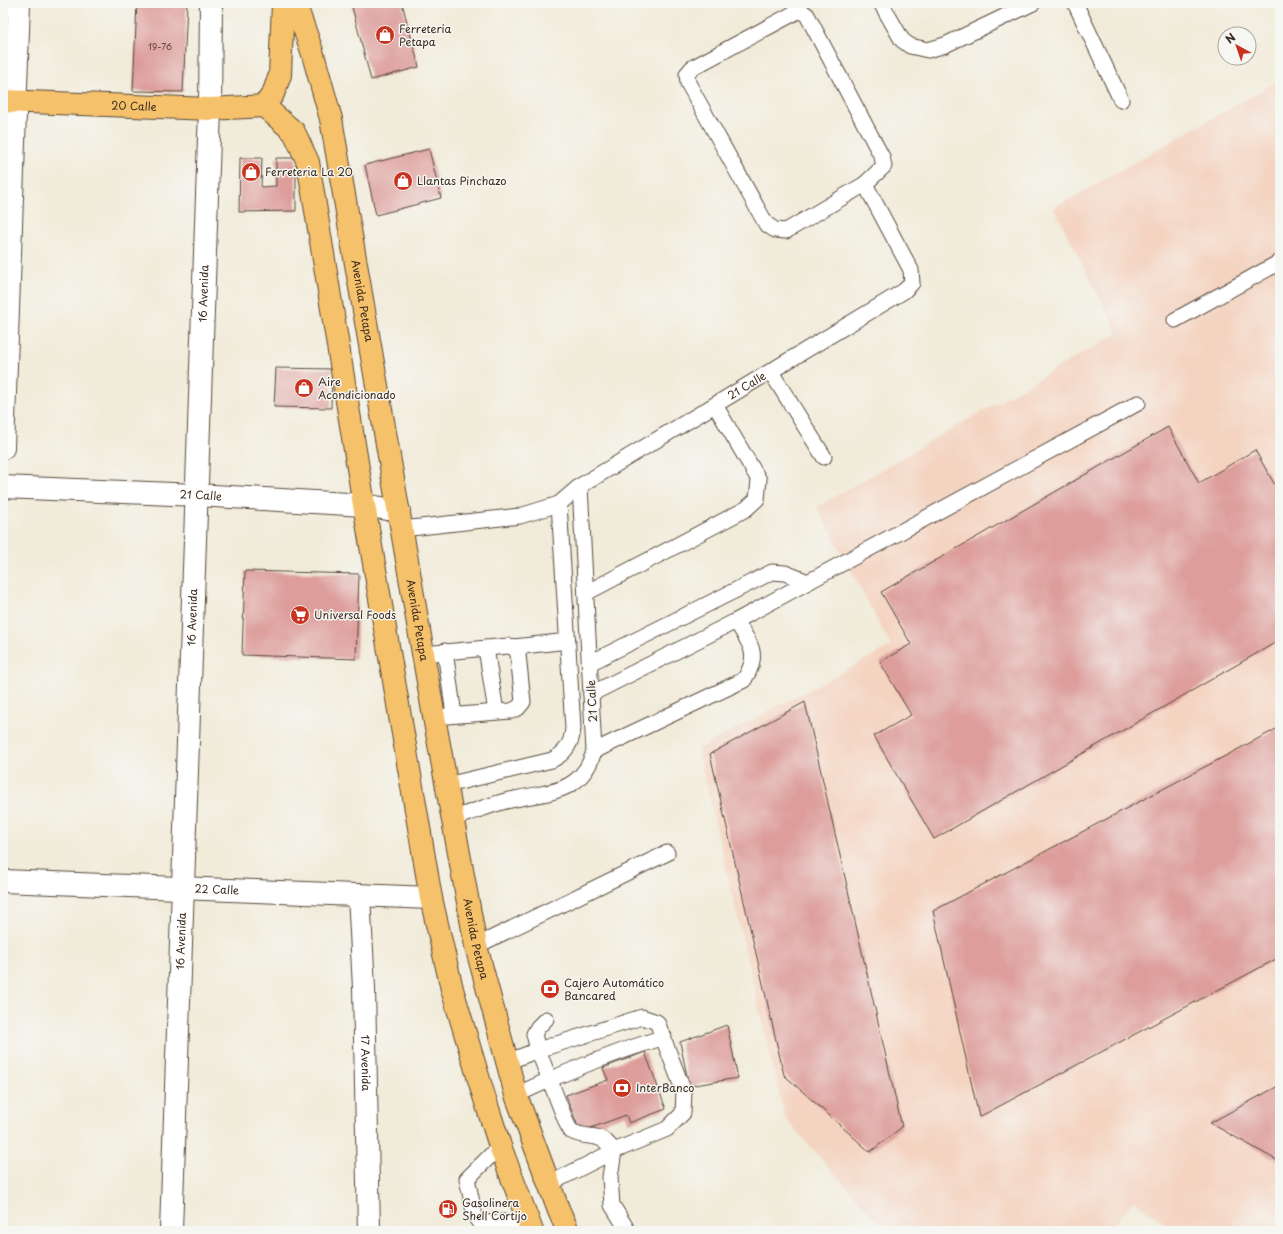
<svg xmlns="http://www.w3.org/2000/svg" width="1283" height="1234" font-family="'Playpen Sans',sans-serif">
	<style>
		.built { fill: #f4d3c0 }
		.building { fill: #dd9e9b }
		.lines { fill: none; stroke-linecap: round; stroke-linejoin: round }
		.service-casing { stroke: #56473a; stroke-width: 17 }
		.minor-casing { stroke: #56473a; stroke-width: 24 }
		.primary-casing { stroke: #56473a; stroke-width: 24 }
		.service { stroke: #fff; stroke-width: 15 }
		.minor { stroke: #fff; stroke-width: 22 }
		.primary { stroke: #f5c16b; stroke-width: 22 }
		.labels { text-anchor: middle; stroke-width: 3; stroke-linejoin: round; paint-order: stroke }
		.number-label { font-size: 9px; fill: #64473d }
		.poi-label { font-size: 11px; fill: #3b2a1e; stroke: #f6f6f2; text-anchor: start }
		.street-label { font-size: 11px; fill: #3b2a1e; stroke: #f6f6f2 }
	</style>
	<rect width="100%" height="100%" fill="#f6f6f2"/>
	<filter id="ink" filterUnits="userSpaceOnUse"><feTurbulence type="fractalNoise" baseFrequency=".025" numOctaves="2"/><feDisplacementMap in="SourceGraphic" scale="8" xChannelSelector="R" yChannelSelector="G"/><feConvolveMatrix kernelMatrix="1 2 1 2 8 2 1 2 1" color-interpolation-filters="sRGB"/></filter>
	<filter id="wash" filterUnits="userSpaceOnUse"><feTurbulence type="fractalNoise" baseFrequency=".012" numOctaves="4" result="noise"/><feDisplacementMap in="SourceGraphic" scale="16" xChannelSelector="R" yChannelSelector="G"/><feGaussianBlur stdDeviation="0.9" result="paint"/><feColorMatrix in="noise" values="0 0 0 0 0 0 0 0 0 0 0 0 0 0 0 0 0 1.4 0 .05"/><feComposite in="paint" operator="in"/></filter>
	<g filter="url(#wash)">
		<rect width="100%" height="100%" fill="#f1ebd9"/>
		<path class="built" d="M 1280,80 L 1280,1231 L 1174,1231 L 1134,1200 L 1109,1231 L 886,1231 L 785,1118 L 698,749 L 891,646 L 817,507 L 1118,333 L 1054,208 Z"/>
		<g id="blocks">
			<path class="building" d="M 137,3 L 187,3 L 183,92 L 133,91 Z
				M 351,3 L 402,3 L 419,67 L 371,80 Z
				M 429,149 L 441,198 L 376,215 L 365,165 Z
				M 240,158 L 262,158 L 261,187 L 276,186 L 276,158 L 296,158 L 296,211 L 239,212 Z
				M 276,368 L 332,369 L 331,408 L 274,407 Z
				M 1168,427 L 1199,483 L 1255,450 L 1280,494 L 1280,640 L 934,839 L 874,736 L 911,715 L 880,662 L 911,644 L 881,592 Z
				M 245,571 L 359,574 L 356,659 L 242,655 Z
				M 805,702 L 902,1127 L 870,1152 L 784,1075 L 710,754 Z
				M 1280,727 L 1280,957 L 979,1117 L 933,911 Z
				M 727,1025 L 738,1078 L 689,1086 L 680,1042 Z
				M 645,1052 L 666,1109 L 629,1123 L 626,1115 L 580,1132 L 566,1095 L 608,1080 L 603,1068 Z
				M 1280,1085 L 1280,1162 L 1210,1123 Z"/>
		</g>
	</g>
	<g filter="url(#ink)">
		<use href="#blocks" fill-opacity="0" stroke="#56473a" stroke-width="1"/>
		<g class="lines">
			<g class="service-casing">
				<g id="service">
					<path d="M 881,3 L 902,40 L 910,46 L 928,50 L 945,45 L 1033,3"/>
					<path d="M 1075,3 L 1121,100"/>
					<path d="M 800,10 L 807,15 L 882,157 L 884,166 L 865,184 L 786,231 L 775,230 L 766,224 L 688,83 L 687,74 L 692,68 Z"/>
					<path d="M 1175,320 L 1280,262"/>
					<path d="M 771,372 L 824,457"/>
					<path d="M 402,529 L 520,516 L 559,504"/>
					<path d="M 586,593 L 746,509 L 757,499 L 759,480 L 715,405"/>
					<path d="M 736,621 L 1138,403"/>
					<path d="M 514,647 L 568,641"/>
					<path d="M 486,648 L 496,712"/>
					<path d="M 445,651 L 454,715"/>
					<path d="M 424,654 L 508,646 L 514,647 L 518,654 L 523,702 L 518,708 L 511,711 L 434,717"/>
					<path d="M 590,663 L 772,572 L 785,573 L 808,582"/>
					<path d="M 591,694 L 736,621 C 750,645 761,653 744,680 L 594,751"/>
					<path id="s1" d="M 447,785 L 552,760 C 566,753 572,743 573,728 L 559,504 L 580,486 L 904,291 L 912,283 L 911,270 L 865,184"/>
					<path d="M 452,819 C 469,813 485,807 502,802 C 541,791 581,798 594,751 L 580,486"/>
					<path d="M 476,946 L 667,853"/>
					<path d="M 546,1019 L 538,1027 L 534,1034 L 538,1050 L 567,1124 L 571,1131 C 590,1141 598,1129 614,1151 L 610,1177 L 612,1205 L 628,1231"/>
					<path d="M 507,1062 L 538,1050 L 642,1017 L 657,1022 L 684,1092 L 683,1113 L 667,1129 L 614,1151 L 549,1184"/>
					<path d="M 516,1095 C 564,1072 613,1053 664,1037"/>
					<path d="M 500,1146 L 467,1179 L 475,1216 L 478,1221 L 483,1223 L 527,1221"/>
				</g>
			</g>
			<g class="minor-casing">
				<g id="minor">
					<path d="M 3,448 L 19,3"/>
					<path id="s2" d="M 3,487 L 197,495 L 364,505 L 399,511"/>
					<path id="s3" d="M 3,881 L 431,898"/>
					<path id="s4" d="M 359,895 L 364,988 L 369,1231"/>
					<path id="s5" d="M 171,1231 L 210,109 L 211,3"/>
				</g>
			</g>
			<g class="primary-casing">
				<g id="primary">
					<path id="s6" d="M 295,3 L 312,51 L 331,119 L 434,717 L 476,946 L 516,1095 L 559,1211 L 568,1231"/>
					<path id="s7" d="M 3,101 L 210,109 L 264,106"/>
					<path d="M 264,106 L 294,132 L 308,162 L 364,505 L 431,898 L 452,989 L 483,1093 L 500,1146 L 532,1231"/>
					<path d="M 264,106 L 273,94 L 280,75 L 283,3"/>
				</g>
			</g>
			<use href="#service" class="service"/>
			<use href="#minor" class="minor"/>
			<use href="#primary" class="primary"/>
		</g>
	</g>
	<defs>
		<g id="shop-disc" transform="scale(1)"><circle r="9.5" fill="#c8321e" stroke="#f6f6f2"/><path d="M-5-2.5h2.3a2.7 3.5 0 0 1 5.4 0H5L5.5 6h-11ZM-1.5-2.5h3a1.5 2.3 0 0 0-3 0Z" fill="#fff"/></g>
		<g id="supermarket-disc" transform="scale(1)"><circle r="9.5" fill="#c8321e" stroke="#f6f6f2"/><path d="M-6-5.5h2.5l.6 2H6L4.5 2H-2.5L-4.4-4H-6ZM-1.5 3.2a1.3 1.3 0 1 0 .1 0ZM3 3.2a1.3 1.3 0 1 0 .1 0Z" fill="#fff"/></g>
		<g id="bank-disc" transform="scale(1)"><circle r="9.5" fill="#c8321e" stroke="#f6f6f2"/><path d="M-6-4H6V4H-6ZM0-2.3a2.3 2.3 0 1 0 0 4.6a2.3 2.3 0 1 0 0-4.6Z" fill="#fff"/></g>
		<g id="fuel-disc" transform="scale(1)"><circle r="9.5" fill="#c8321e" stroke="#f6f6f2"/><path d="M-5.5-6h7V0h2V4h1.3V-2.5L3-4.5l.8-.8L6-3V5H2.5V1h-1V6h-7ZM-4.2-4.7v3.2H.2V-4.7Z" fill="#fff"/></g>
	</defs>
	<g fill-rule="evenodd">
		<use href="#shop-disc" x="385" y="35"/>
		<use href="#shop-disc" x="251" y="172"/>
		<use href="#shop-disc" x="403" y="181"/>
		<use href="#shop-disc" x="304" y="388"/>
		<use href="#supermarket-disc" x="300" y="615"/>
		<use href="#bank-disc" x="550" y="989"/>
		<use href="#bank-disc" x="622" y="1088"/>
		<use href="#fuel-disc" x="448" y="1209"/>
	</g>
	<g class="labels">
		<g class="number-label">
			<text x="160" y="50">19-76</text>
		</g>
		<g class="poi-label">
			<text x="399" y="33">Ferreteria<tspan x="399" dy="13">Petapa</tspan></text>
			<text x="265" y="176">Ferreteria La 20</text>
			<text x="417" y="185">Llantas Pinchazo</text>
			<text x="318" y="386">Aire<tspan x="318" dy="13">Acondicionado</tspan></text>
			<text x="314" y="619">Universal Foods</text>
			<text x="564" y="987">Cajero Automático<tspan x="564" dy="13">Bancared</tspan></text>
			<text x="636" y="1092">InterBanco</text>
			<text x="462" y="1207">Gasolinera<tspan x="462" dy="13">Shell Cortijo</tspan></text>
		</g>
		<g class="street-label">
			<text dy="4" stroke="none"><textPath href="#s7" startOffset="131">20 Calle</textPath></text>
			<text dy="4" stroke="none"><textPath href="#s5" startOffset="938">16 Avenida</textPath></text>
			<text dy="4" stroke="none"><textPath href="#s6" startOffset="306">Avenida Petapa</textPath></text>
			<text dy="4" stroke="none"><textPath href="#s1" startOffset="595">21 Calle</textPath></text>
			<text dy="4" stroke="none"><textPath href="#s2" startOffset="198">21 Calle</textPath></text>
			<text dy="4" stroke="none"><textPath href="#s5" startOffset="614">16 Avenida</textPath></text>
			<text dy="4" stroke="none"><textPath href="#s6" startOffset="630">Avenida Petapa</textPath></text>
			<text transform="translate(592 701) rotate(-93)" y="4">21 Calle</text>
			<text dy="4" stroke="none"><textPath href="#s3" startOffset="214">22 Calle</textPath></text>
			<text dy="4" stroke="none"><textPath href="#s6" startOffset="954">Avenida Petapa</textPath></text>
			<text dy="4" stroke="none"><textPath href="#s5" startOffset="290">16 Avenida</textPath></text>
			<text dy="4" stroke="none"><textPath href="#s4" startOffset="168">17 Avenida</textPath></text>
		</g>
	</g>
	<rect width="1283" height="1234" fill="none" stroke="#f6f6f2" stroke-width="16"/>
	<g transform="translate(1237 46) rotate(320)"><circle r="19" fill="#f6f6f2" stroke="#aba49d"/>
	<path d="M0-3L7 15L0 10L-7 15Z" fill="#c8321e"/>
	<text y="-6" font-size="11" font-weight="bold" text-anchor="middle" fill="#3b2a1e">N</text>
	</g>
</svg>
